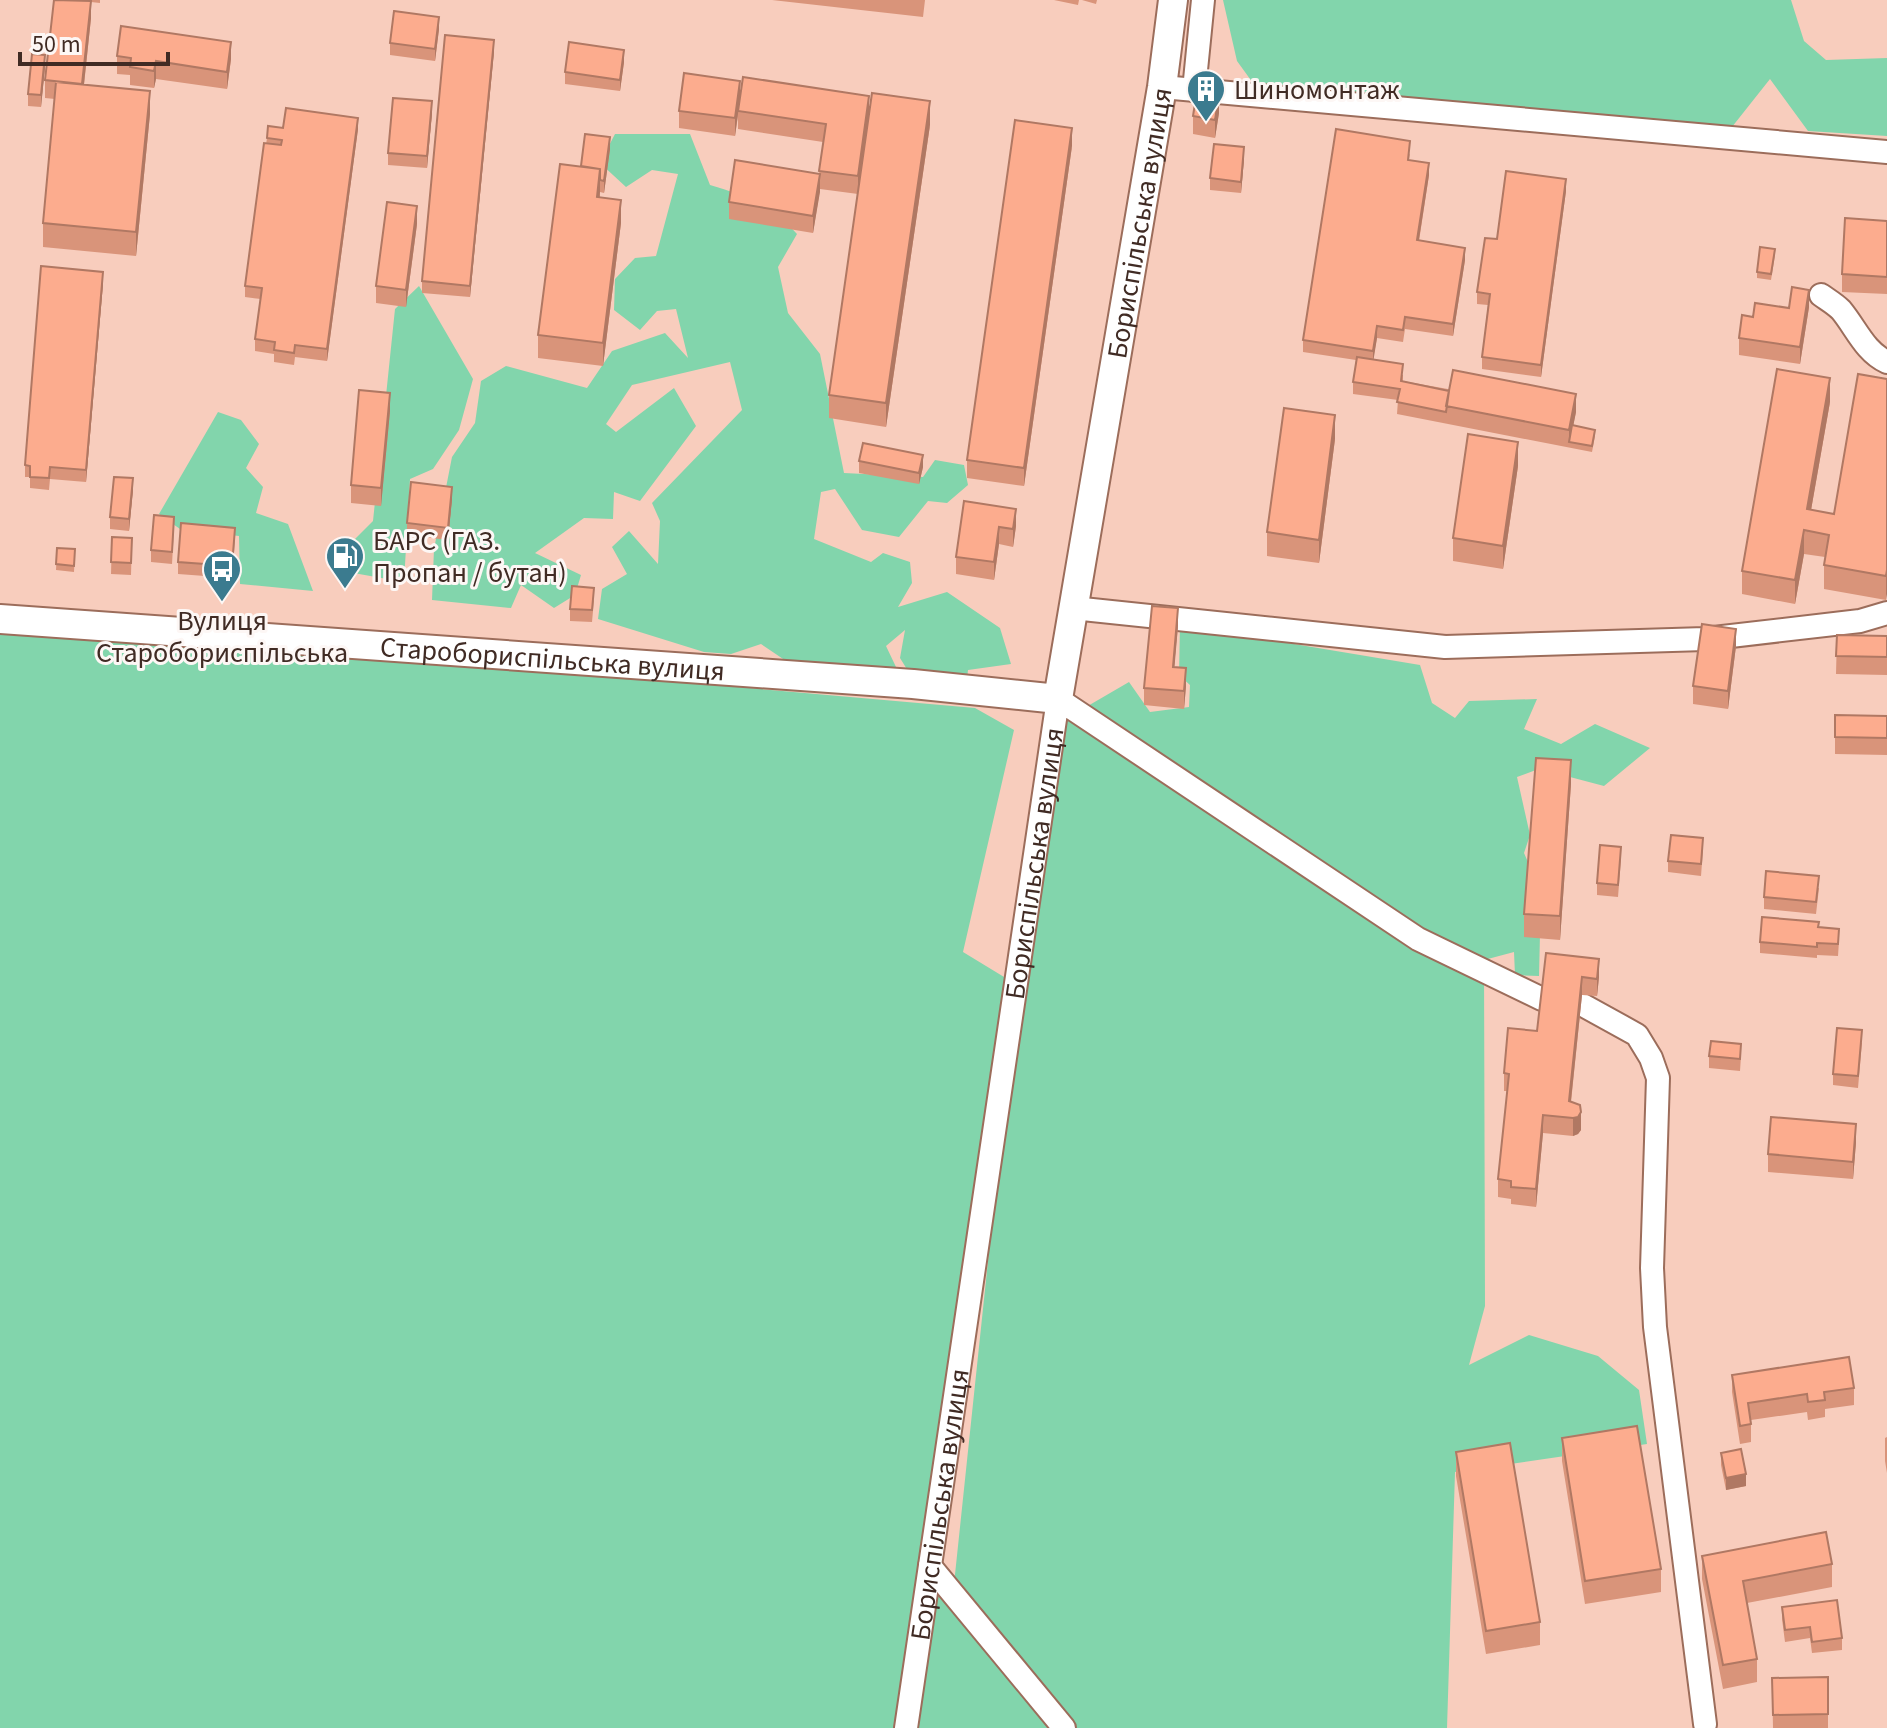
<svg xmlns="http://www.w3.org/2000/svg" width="1887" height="1728" font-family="'Source Sans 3',sans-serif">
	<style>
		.green { fill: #82d5ac }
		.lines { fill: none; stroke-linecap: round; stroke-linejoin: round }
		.minor-casing { stroke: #9c6d5b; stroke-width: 26 }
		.major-casing { stroke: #9c6d5b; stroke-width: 32 }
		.minor { stroke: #fff; stroke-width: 22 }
		.major { stroke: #fff; stroke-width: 28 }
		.wall { fill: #d9947a }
		.shaded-wall { fill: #b07863 }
		.building { fill: #fcac8e; stroke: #b07863; stroke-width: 2 }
		.labels { text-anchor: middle; stroke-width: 6; stroke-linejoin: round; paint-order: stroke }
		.poi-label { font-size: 28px; fill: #402b24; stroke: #fdf7f5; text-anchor: start }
		.street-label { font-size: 28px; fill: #402b24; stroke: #fdf7f5 }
	</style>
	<rect width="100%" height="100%" fill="#f8cdbd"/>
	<path class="green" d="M 1223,0 L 1791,0 L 1804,41 L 1826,60 L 1887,58 L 1887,136 L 1808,131 L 1770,79 L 1728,132 L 1258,90 L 1237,61 Z
		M 615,134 L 690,134 L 710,185 C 745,195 772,207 797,234 L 778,267 L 788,313 L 820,354 L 844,473 L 923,477 L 935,460 L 964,465 L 968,485 L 947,503 L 928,501 L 899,537 L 862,530 L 835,489 L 821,492 L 814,539 L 871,562 L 883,553 L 910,562 L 912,583 L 898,607 L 947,592 L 1000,628 L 1011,664 L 968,670 L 966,687 L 913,679 L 900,658 L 905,630 L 886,646 L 896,667 L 877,676 L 795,667 L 761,644 L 731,654 L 704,652 L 598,619 L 602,589 L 627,574 L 612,547 L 629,531 L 658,564 L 660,521 L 652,503 L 742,410 L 730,362 L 632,385 L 606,424 L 616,432 L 674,388 L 696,426 L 640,501 L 614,492 L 613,519 L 584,518 L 535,553 L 581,575 L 575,595 L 554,608 L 521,585 L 511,608 L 432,600 L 434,549 L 452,457 L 475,423 L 481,381 L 506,366 L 587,388 L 612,351 L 665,333 L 688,358 L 676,309 L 657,311 L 640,330 L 614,310 L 615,279 L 635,258 L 656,256 L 678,174 L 652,170 L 626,187 L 600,163 Z
		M 419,286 L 473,379 L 459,430 L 433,469 L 410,479 L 404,582 L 331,569 L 340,554 L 373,521 L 395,309 Z
		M 218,412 L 241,420 L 259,444 L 246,468 L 263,487 L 256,513 L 288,524 L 313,591 L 240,584 L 239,536 L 180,529 L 159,514 Z
		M 0,625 L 251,644 L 975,708 L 1014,730 L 963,952 L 1009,980 L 939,1595 L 1051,1728 L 0,1728 Z
		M 1180,625 L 1420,665 L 1432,703 L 1455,718 L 1469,701 L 1537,699 L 1524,729 L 1561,744 L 1595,724 L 1650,748 L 1604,786 L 1570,777 L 1557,762 L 1517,777 L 1530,835 L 1524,853 L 1541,892 L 1539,976 L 1515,975 L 1514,952 L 1484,960 L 1485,1306 L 1469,1365 L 1529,1335 L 1598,1356 L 1639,1390 L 1647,1444 L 1455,1472 L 1447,1728 L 1074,1728 L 954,1584 L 1003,1119 L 1062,721 L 1129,682 L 1150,712 L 1189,707 L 1190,685 L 1179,675 Z"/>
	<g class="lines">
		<g class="minor-casing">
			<g id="minor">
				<path d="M 1162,87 L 1887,152"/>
				<path d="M 1194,90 L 1203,0"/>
				<path d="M 1821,295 C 1828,300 1835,304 1841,310 C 1856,328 1865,352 1887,362"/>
				<path d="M 1073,608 L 1445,647 L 1705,639 L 1860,621 L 1887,613"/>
				<path d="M 1581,1004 L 1637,1035 L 1651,1058 L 1658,1078 L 1652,1268 L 1655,1327 L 1705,1724"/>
				<path d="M 930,1566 L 1064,1728"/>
				<path id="s1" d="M 906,1728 L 1058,699 L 1418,939 L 1542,999"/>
			</g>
		</g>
		<g class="major-casing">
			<g id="major">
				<path id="s2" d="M 0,619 L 913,684 L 1058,699 L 1162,87 L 1173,0"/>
			</g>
		</g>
		<use href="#minor" class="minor"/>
		<use href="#major" class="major"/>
	</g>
	<path class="wall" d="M 54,0 L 100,0 L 100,3 L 91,2 L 91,18 L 84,85 L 150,114 L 136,256 L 43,247 L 43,223 L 55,99 L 45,98 L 45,80 Z
		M 772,0 L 925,0 L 923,17 Z
		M 1054,0 L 1079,0 L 1078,5 Z
		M 1082,0 L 1097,0 L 1096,4 Z
		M 439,29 L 435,61 L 390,55 L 390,43 Z
		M 494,52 L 470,297 L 422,293 L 422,281 Z
		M 117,56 L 231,59 L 227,89 L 156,79 L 154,88 L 130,85 L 130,75 L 117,74 Z
		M 624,62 L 620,91 L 565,84 L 565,72 Z
		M 45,67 L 41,107 L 28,106 L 28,94 Z
		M 740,96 L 869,96 L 858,194 L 820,189 L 813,233 L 729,219 L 729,202 L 819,174 L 823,142 L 738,129 L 738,116 L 735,136 L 679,128 L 679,111 Z
		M 432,113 L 427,168 L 388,165 L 388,153 Z
		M 1219,113 L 1215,138 L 1193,134 L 1193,116 Z
		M 930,125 L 886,427 L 829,418 L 829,395 Z
		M 283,128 L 358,129 L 327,361 L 295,357 L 294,365 L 274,362 L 274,354 L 255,351 L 255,339 L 261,299 L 245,297 L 245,286 L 267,138 Z
		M 1072,146 L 1024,486 L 967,478 L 967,460 Z
		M 610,149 L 604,193 L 600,192 L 600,197 L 621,223 L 603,366 L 538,358 L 538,335 L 581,166 Z
		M 1410,153 L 1409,160 L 1429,175 L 1419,241 L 1465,260 L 1453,336 L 1405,329 L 1403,342 L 1377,338 L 1373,359 L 1403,375 L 1403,381 L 1576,412 L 1573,426 L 1595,436 L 1592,452 L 1397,414 L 1398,400 L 1353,394 L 1353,382 L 1356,360 L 1303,352 L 1303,340 Z
		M 1244,159 L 1241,193 L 1210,190 L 1210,178 Z
		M 1566,191 L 1541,377 L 1482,369 L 1482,357 L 1488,305 L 1477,304 L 1477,292 Z
		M 1887,221 L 1887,294 L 1842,292 L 1842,274 Z
		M 417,224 L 406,307 L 376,303 L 376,286 Z
		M 1775,255 L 1771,280 L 1757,278 L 1757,272 Z
		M 103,284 L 86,482 L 50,479 L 49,490 L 30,488 L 30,477 L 25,477 L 25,465 Z
		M 1809,307 L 1800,364 L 1739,355 L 1739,338 L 1753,317 L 1789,308 Z
		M 1887,379 L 1886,600 L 1824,589 L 1824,565 L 1825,557 L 1804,554 L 1795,604 L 1742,594 L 1742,571 L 1830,402 L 1811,510 L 1834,514 Z
		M 390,411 L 381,506 L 351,503 L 351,485 Z
		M 1335,439 L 1319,563 L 1267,556 L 1267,532 Z
		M 859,461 L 923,467 L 919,484 L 859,473 Z
		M 1518,466 L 1503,569 L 1453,561 L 1453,538 Z
		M 133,490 L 129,531 L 110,529 L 110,517 Z
		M 452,499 L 448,540 L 407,535 L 407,523 Z
		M 964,501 L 1016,526 L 1013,547 L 999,544 L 994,580 L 956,574 L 956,557 Z
		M 174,529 L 172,564 L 151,562 L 151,550 Z
		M 112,537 L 132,538 L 131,575 L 111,574 Z
		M 235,539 L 232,578 L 178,574 L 178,562 Z
		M 57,548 L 75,549 L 74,572 L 56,570 Z
		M 594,600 L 592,622 L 570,621 L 570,609 Z
		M 1178,626 L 1174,667 L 1186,686 L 1184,709 L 1144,705 L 1144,688 Z
		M 1837,635 L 1887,636 L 1887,675 L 1836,674 Z
		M 1736,646 L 1728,709 L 1693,704 L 1693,686 Z
		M 1835,715 L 1887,716 L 1887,755 L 1835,754 Z
		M 1571,784 L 1560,940 L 1524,937 L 1524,914 Z
		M 1703,850 L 1701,876 L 1668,872 L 1668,861 Z
		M 1621,859 L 1618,897 L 1597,895 L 1597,883 Z
		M 1819,888 L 1816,914 L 1764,909 L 1764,897 Z
		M 1819,927 L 1839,941 L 1838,956 L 1817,955 L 1817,958 L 1760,953 L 1760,942 Z
		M 1546,953 L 1599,977 L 1597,996 L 1582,995 L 1571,1102 L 1581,1130 L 1578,1134 L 1573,1136 L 1543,1133 L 1536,1207 L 1511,1204 L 1511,1199 L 1498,1197 L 1498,1179 L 1508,1091 L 1504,1091 L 1504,1073 L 1537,1031 Z
		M 1862,1042 L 1858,1088 L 1833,1085 L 1833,1074 Z
		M 1709,1056 L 1741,1056 L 1740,1071 L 1709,1068 Z
		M 1856,1142 L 1853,1179 L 1768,1172 L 1768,1154 Z
		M 1732,1375 L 1854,1388 L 1854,1405 L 1825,1409 L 1825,1417 L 1808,1420 L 1807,1412 L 1751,1420 L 1751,1442 L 1740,1444 L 1732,1392 Z
		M 1887,1437 L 1887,1473 L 1885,1461 L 1885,1438 Z
		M 1562,1438 L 1661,1569 L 1661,1592 L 1585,1604 L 1562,1461 Z
		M 1456,1452 L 1540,1622 L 1540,1645 L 1486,1654 L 1456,1476 Z
		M 1721,1453 L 1746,1486 L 1726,1490 L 1721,1465 Z
		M 1702,1556 L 1832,1564 L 1832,1587 L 1747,1603 L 1757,1659 L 1757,1682 L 1723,1689 L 1702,1579 Z
		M 1782,1607 L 1842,1638 L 1842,1650 L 1812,1653 L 1810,1638 L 1785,1642 L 1782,1619 Z
		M 1772,1678 L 1828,1714 L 1828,1728 L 1773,1728 Z"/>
	<path class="shaded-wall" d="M 91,1 L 91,18 L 82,102 L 82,84 Z
		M 439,17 L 439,29 L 435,61 L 435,49 Z
		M 494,40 L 494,52 L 470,297 L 470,286 Z
		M 231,42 L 231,59 L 227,89 L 227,72 Z
		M 624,50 L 624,62 L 620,91 L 620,80 Z
		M 45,55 L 45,67 L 41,107 L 41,95 Z
		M 156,61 L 156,79 L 154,88 L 154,71 Z
		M 740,81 L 740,99 L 735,136 L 735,118 Z
		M 150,91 L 150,114 L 136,256 L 136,232 Z
		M 1219,95 L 1219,113 L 1215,138 L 1215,120 Z
		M 869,96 L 869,114 L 858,194 L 858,176 Z
		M 432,101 L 432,113 L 427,168 L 427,156 Z
		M 930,101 L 930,125 L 886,427 L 886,403 Z
		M 358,118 L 358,129 L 327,361 L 327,349 Z
		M 1072,128 L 1072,146 L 1024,486 L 1024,468 Z
		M 610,137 L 610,149 L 604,193 L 604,181 Z
		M 1244,147 L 1244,159 L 1241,193 L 1241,182 Z
		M 1429,163 L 1429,175 L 1417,252 L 1417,240 Z
		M 600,169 L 600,192 L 597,220 L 597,197 Z
		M 820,174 L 820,192 L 813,233 L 813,216 Z
		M 1566,179 L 1566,191 L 1541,377 L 1541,365 Z
		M 621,200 L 621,223 L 603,366 L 603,343 Z
		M 417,206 L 417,224 L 406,307 L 406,290 Z
		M 1465,248 L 1465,260 L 1453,336 L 1453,324 Z
		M 103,272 L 103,284 L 86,482 L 86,470 Z
		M 1809,290 L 1809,307 L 1800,364 L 1800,347 Z
		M 1377,326 L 1377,338 L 1373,363 L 1373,351 Z
		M 1830,378 L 1830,402 L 1807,533 L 1807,509 Z
		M 390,393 L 390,411 L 381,506 L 381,488 Z
		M 1576,394 L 1576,412 L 1570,442 L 1569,442 L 1569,448 L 1569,430 Z
		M 1335,415 L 1335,439 L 1319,563 L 1319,540 Z
		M 1518,442 L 1518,466 L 1503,569 L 1503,546 Z
		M 923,455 L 923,467 L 919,484 L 919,473 Z
		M 133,478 L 133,490 L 129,531 L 129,519 Z
		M 452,487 L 452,499 L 448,540 L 448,528 Z
		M 1016,509 L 1016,526 L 1013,547 L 1013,529 Z
		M 999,527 L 999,544 L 994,580 L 994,562 Z
		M 1804,530 L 1804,554 L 1795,604 L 1795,580 Z
		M 1887,570 L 1887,594 L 1886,600 L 1886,576 Z
		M 1178,608 L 1178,626 L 1173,684 L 1173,667 Z
		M 1736,629 L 1736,646 L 1728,709 L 1728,691 Z
		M 1186,668 L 1186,686 L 1184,709 L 1184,691 Z
		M 1571,760 L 1571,784 L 1560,940 L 1560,916 Z
		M 1599,959 L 1599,977 L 1597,996 L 1597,979 Z
		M 1582,977 L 1582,995 L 1569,1119 L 1569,1101 Z
		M 1581,1112 L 1581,1130 L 1578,1134 L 1573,1136 L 1573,1118 Z
		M 1543,1115 L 1543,1133 L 1536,1207 L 1536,1189 Z
		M 1856,1124 L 1856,1142 L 1853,1179 L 1853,1162 Z
		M 1746,1474 L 1746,1486 L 1726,1490 L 1726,1478 Z"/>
	<path class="building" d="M 54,0 L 91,1 L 82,84 L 45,80 Z
		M 394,11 L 439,17 L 435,49 L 390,43 Z
		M 121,26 L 231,42 L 227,72 L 156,61 L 154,71 L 130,67 L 131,58 L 117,56 Z
		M 445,35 L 494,40 L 470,286 L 422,281 Z
		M 569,42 L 624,50 L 620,80 L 565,72 Z
		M 32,54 L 45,55 L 41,95 L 28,94 Z
		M 684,73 L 740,81 L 735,118 L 679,111 Z
		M 743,77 L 869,96 L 858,176 L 819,171 L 826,124 L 738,111 Z
		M 56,82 L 150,91 L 136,232 L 43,223 Z
		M 1197,91 L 1219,95 L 1215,120 L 1193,116 Z
		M 872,93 L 930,101 L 886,403 L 829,395 Z
		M 393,98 L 432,101 L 427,156 L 388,153 Z
		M 286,108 L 358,118 L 327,349 L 295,345 L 294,353 L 274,350 L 275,342 L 255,339 L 262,288 L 245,286 L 264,143 L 281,145 L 282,140 L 267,138 L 268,126 L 283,128 Z
		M 1015,120 L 1072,128 L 1024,468 L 967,460 Z
		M 1336,129 L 1410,141 L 1408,160 L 1429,163 L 1417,240 L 1465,248 L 1453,324 L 1405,317 L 1403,330 L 1377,326 L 1373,351 L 1303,340 Z
		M 585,134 L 610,137 L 604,181 L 600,180 L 600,169 L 581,166 Z
		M 1214,144 L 1244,147 L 1241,182 L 1210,178 Z
		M 735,160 L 820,174 L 813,216 L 729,202 Z
		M 560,164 L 600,169 L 597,197 L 621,200 L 603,343 L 538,335 Z
		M 1506,171 L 1566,179 L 1541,365 L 1482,357 L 1490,294 L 1477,292 L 1485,238 L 1497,239 Z
		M 387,202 L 417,206 L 406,290 L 376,286 Z
		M 1845,218 L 1887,221 L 1887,277 L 1842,274 Z
		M 1760,247 L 1775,249 L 1771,274 L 1757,272 Z
		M 41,266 L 103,272 L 86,470 L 50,467 L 49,478 L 30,477 L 30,466 L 25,465 Z
		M 1792,287 L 1809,290 L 1800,347 L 1739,338 L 1742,315 L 1753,317 L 1755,303 L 1789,308 Z
		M 1357,357 L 1403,364 L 1401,381 L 1449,391 L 1446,412 L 1397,402 L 1400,389 L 1353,382 Z
		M 1777,369 L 1830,378 L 1807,509 L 1834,514 L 1858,374 L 1887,379 L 1887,570 L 1886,576 L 1824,565 L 1829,535 L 1804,530 L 1795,580 L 1742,571 Z
		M 1453,370 L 1576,394 L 1569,430 L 1446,406 Z
		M 359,390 L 390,393 L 381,488 L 351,485 Z
		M 1284,408 L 1335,415 L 1319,540 L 1267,532 Z
		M 1572,425 L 1595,430 L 1592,446 L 1569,442 Z
		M 1468,434 L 1518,442 L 1503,546 L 1453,538 Z
		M 863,443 L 923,455 L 919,473 L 859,461 Z
		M 114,477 L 133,478 L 129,519 L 110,517 Z
		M 411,482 L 452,487 L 448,528 L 407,523 Z
		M 964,501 L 1016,509 L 1013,529 L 999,527 L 994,562 L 956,557 Z
		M 154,515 L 174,517 L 172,552 L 151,550 Z
		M 181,523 L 235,528 L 232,566 L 178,562 Z
		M 112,537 L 132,538 L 131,563 L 111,562 Z
		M 57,548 L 75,549 L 74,566 L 56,564 Z
		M 572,586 L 594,588 L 592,610 L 570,609 Z
		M 1152,606 L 1178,608 L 1173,667 L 1186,668 L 1184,691 L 1144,688 Z
		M 1702,624 L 1736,629 L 1728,691 L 1693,686 Z
		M 1837,635 L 1887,636 L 1887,657 L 1836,656 Z
		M 1835,715 L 1887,716 L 1887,738 L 1835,737 Z
		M 1536,758 L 1571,760 L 1560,916 L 1524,914 Z
		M 1671,835 L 1703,838 L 1701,864 L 1668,861 Z
		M 1600,845 L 1621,847 L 1618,885 L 1597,883 Z
		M 1766,871 L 1819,876 L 1816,902 L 1764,897 Z
		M 1762,917 L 1819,922 L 1818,927 L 1839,929 L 1838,944 L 1817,943 L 1817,947 L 1760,942 Z
		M 1546,953 L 1599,959 L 1597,979 L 1582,977 L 1581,986 L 1569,1101 L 1580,1105 L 1581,1112 L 1578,1117 L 1573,1118 L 1543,1115 L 1536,1189 L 1511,1187 L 1511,1181 L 1498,1179 L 1509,1074 L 1504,1073 L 1508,1028 L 1537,1031 Z
		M 1837,1028 L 1862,1030 L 1858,1076 L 1833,1074 Z
		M 1711,1041 L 1741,1044 L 1740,1059 L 1709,1056 Z
		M 1771,1117 L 1856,1124 L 1853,1162 L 1768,1154 Z
		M 1849,1357 L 1854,1388 L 1824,1392 L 1825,1400 L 1808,1402 L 1807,1394 L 1748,1403 L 1751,1424 L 1740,1426 L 1732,1375 Z
		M 1637,1426 L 1661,1569 L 1585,1581 L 1562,1438 Z
		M 1510,1443 L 1540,1622 L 1486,1631 L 1456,1452 Z
		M 1741,1449 L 1746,1474 L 1726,1478 L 1721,1453 Z
		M 1826,1532 L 1832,1564 L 1743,1581 L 1757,1659 L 1723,1665 L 1702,1556 Z
		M 1837,1600 L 1842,1638 L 1812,1642 L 1810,1627 L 1785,1630 L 1782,1607 Z
		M 1828,1677 L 1828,1714 L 1773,1715 L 1772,1678 Z"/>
	<defs>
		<g id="building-pin" transform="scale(2)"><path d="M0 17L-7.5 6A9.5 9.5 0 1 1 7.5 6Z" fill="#3b7b8f" stroke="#fdf7f5"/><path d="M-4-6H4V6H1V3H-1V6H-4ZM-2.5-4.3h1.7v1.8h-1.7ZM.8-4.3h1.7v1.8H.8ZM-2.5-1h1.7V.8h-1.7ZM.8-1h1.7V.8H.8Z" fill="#fff"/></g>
		<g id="fuel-pin" transform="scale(2)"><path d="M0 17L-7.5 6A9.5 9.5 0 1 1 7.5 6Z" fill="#3b7b8f" stroke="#fdf7f5"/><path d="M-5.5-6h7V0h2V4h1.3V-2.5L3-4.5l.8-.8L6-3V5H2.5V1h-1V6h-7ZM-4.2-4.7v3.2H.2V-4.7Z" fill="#fff"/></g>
		<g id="bus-pin" transform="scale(2)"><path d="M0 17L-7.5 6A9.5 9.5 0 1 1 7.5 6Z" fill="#3b7b8f" stroke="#fdf7f5"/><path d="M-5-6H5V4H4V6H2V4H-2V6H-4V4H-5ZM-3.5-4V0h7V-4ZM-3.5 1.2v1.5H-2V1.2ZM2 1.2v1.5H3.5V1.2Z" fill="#fff"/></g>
	</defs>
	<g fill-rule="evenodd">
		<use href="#building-pin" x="1206" y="89"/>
		<use href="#fuel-pin" x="345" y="556"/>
		<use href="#bus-pin" x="222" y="569"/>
	</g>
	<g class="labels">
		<g class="poi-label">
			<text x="1234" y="99">Шиномонтаж</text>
			<text x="373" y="550">БАРС (ГАЗ.<tspan x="373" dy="32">Пропан / бутан)</tspan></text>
			<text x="222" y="630" text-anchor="middle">Вулиця<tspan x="222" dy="32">Старобориспільська</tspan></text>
		</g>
		<g class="street-label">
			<text dy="10" stroke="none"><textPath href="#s2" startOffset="1544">Бориспільська вулиця</textPath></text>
			<text dy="10" stroke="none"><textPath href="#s2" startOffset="554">Старобориспільська вулиця</textPath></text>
			<text dy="10" stroke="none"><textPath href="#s1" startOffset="874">Бориспільська вулиця</textPath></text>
			<text dy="10" stroke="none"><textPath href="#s1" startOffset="226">Бориспільська вулиця</textPath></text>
		</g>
	</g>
	<path d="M20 52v12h148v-12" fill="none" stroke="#402b24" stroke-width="4"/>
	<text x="32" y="52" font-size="24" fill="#402b24" stroke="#fdf7f5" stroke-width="6" paint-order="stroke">50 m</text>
</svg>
